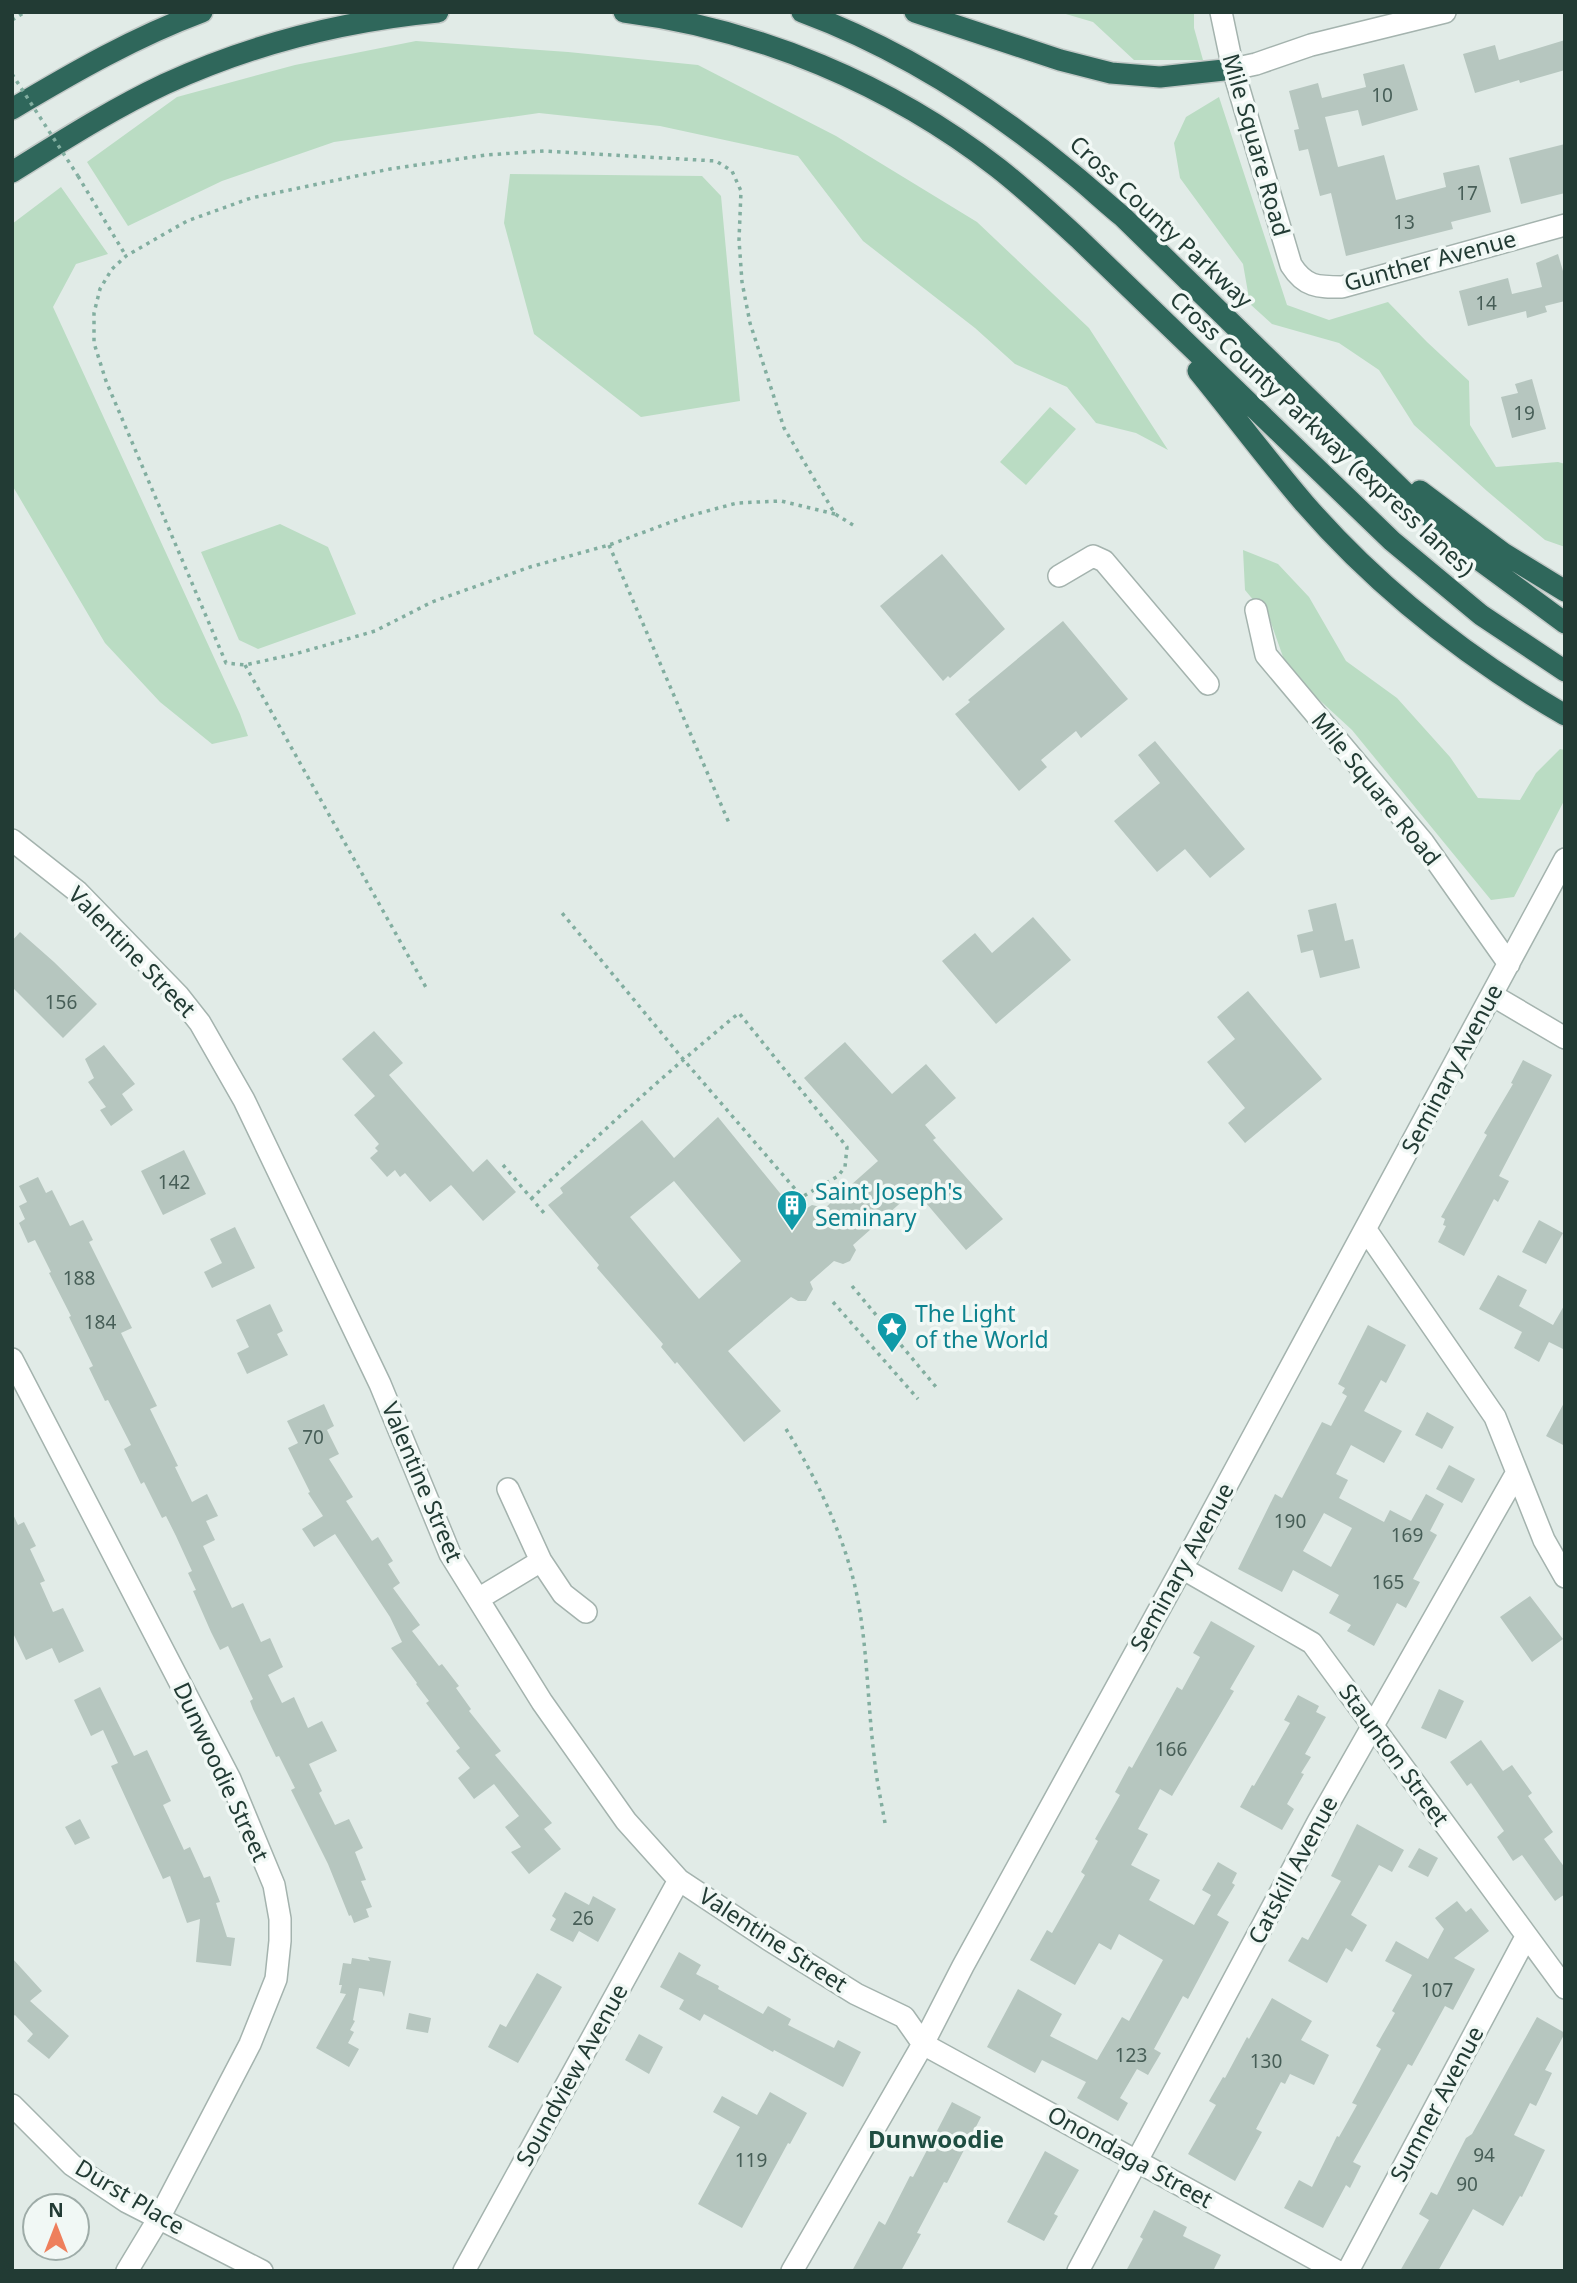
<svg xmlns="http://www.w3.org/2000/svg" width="1577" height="2283" font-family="'Noto Sans',sans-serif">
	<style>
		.green { fill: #badcc3 }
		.building { fill: #b6c6bf; fill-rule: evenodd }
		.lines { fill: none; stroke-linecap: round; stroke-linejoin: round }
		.minor-casing { stroke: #a4b3ae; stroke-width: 24 }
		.highway-casing { stroke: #c1c8c6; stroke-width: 24 }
		.path { stroke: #82aea0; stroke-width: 3.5; stroke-dasharray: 3.5 5; stroke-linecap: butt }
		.minor { stroke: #fff; stroke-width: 21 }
		.highway { stroke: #2f675b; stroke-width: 21 }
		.path-bridge { stroke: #82aea0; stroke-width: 3.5; stroke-dasharray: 3.5 5; stroke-linecap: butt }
		.labels { text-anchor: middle; stroke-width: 7; stroke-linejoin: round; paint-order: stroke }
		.number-label { font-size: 19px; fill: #475e57 }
		.street-label { font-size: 23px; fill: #223b34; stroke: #f1f8f5 }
		.culture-label { font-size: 23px; fill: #0d838f; stroke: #f1f8f5; text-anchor: start }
		.neighbourhood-label { font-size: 24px; font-weight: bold; fill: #1e4d41; stroke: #f1f8f5 }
	</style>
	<rect width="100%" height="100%" fill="#e1ebe7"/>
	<path class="green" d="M 1059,12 L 1194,12 L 1194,28 L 1203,60 L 1134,60 L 1093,22 Z
		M 416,41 L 568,52 L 698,65 L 836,136 L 977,222 L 1089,328 L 1168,450 L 1136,433 L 1096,423 L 1067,387 L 1015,364 L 975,328 L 863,241 L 798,156 L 660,126 L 539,113 L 334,142 L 222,181 L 128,226 L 87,162 L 177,97 L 295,65 Z
		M 1219,97 L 1287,305 L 1329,320 L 1388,302 L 1427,342 L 1469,381 L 1470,425 L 1496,467 L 1558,462 L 1565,464 L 1565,547 L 1545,540 L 1487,491 L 1414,425 L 1379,370 L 1339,343 L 1272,324 L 1250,304 L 1243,264 L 1180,178 L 1174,143 L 1186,117 Z
		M 510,174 L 702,176 L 721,196 L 740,401 L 641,417 L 534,334 L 504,223 Z
		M 61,187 L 108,254 L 76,264 L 53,307 L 240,714 L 248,736 L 212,744 L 160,702 L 105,643 L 12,485 L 12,224 Z
		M 1050,407 L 1076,429 L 1026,485 L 1000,462 Z
		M 280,524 L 328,547 L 356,614 L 258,649 L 239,640 L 201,552 Z
		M 1243,550 L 1278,564 L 1309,597 L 1346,661 L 1397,698 L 1450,757 L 1478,798 L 1520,800 L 1536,773 L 1560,749 L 1565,750 L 1565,799 L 1514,897 L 1491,900 L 1352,730 L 1288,671 L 1270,620 L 1245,590 Z"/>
	<path class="building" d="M 1565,40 L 1565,70 L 1520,83 L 1519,80 L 1475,93 L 1463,54 L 1495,45 L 1499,60 Z
		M 1404,64 L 1418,110 L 1362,126 L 1358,110 L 1325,117 L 1338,167 L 1384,155 L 1396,200 L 1446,187 L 1443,173 L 1479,165 L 1491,212 L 1451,222 L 1453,229 L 1346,256 L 1331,193 L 1320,196 L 1308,149 L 1299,151 L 1294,130 L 1299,129 L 1289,91 L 1318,83 L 1322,98 L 1366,87 L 1363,74 Z
		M 1565,144 L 1565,193 L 1521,204 L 1509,158 Z
		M 1558,254 L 1565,278 L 1565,301 L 1545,306 L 1547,312 L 1527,318 L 1526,311 L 1468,326 L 1459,291 L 1508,278 L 1512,294 L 1542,287 L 1536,263 Z
		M 1532,379 L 1546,429 L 1512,438 L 1501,397 L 1518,393 L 1515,384 Z
		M 942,554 L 1005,629 L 950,678 L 948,676 L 943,681 L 880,606 Z
		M 1063,621 L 1128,699 L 1081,738 L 1076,731 L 1041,760 L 1047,767 L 1019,791 L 955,714 L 970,702 L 968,700 Z
		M 1155,741 L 1245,849 L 1210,878 L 1185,849 L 1157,872 L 1114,821 L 1160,783 L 1138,755 Z
		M 1336,903 L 1345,941 L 1353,939 L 1360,968 L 1320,978 L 1313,950 L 1301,953 L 1297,935 L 1313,931 L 1308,910 Z
		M 1033,917 L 1071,960 L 996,1024 L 942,961 L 975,933 L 992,953 Z
		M 20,932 L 54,962 L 97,1004 L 63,1038 L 12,987 L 12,941 Z
		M 1248,991 L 1322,1079 L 1245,1143 L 1228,1123 L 1245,1108 L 1207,1062 L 1235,1039 L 1217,1017 Z
		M 374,1031 L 403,1063 L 389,1075 L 473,1172 L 487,1159 L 516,1192 L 483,1221 L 451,1185 L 430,1202 L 405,1173 L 400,1177 L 395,1170 L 387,1177 L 370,1158 L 378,1151 L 375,1148 L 379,1144 L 354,1115 L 375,1096 L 342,1059 Z
		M 845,1042 L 892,1094 L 926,1064 L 956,1098 L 925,1125 L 936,1138 L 933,1140 L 1003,1219 L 966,1250 L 915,1190 L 853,1245 L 856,1250 L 850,1261 L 843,1264 L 834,1261 L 810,1282 L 813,1289 L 806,1301 L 798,1301 L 791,1297 L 728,1351 L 781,1411 L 744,1442 L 677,1362 L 675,1364 L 661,1347 L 663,1344 L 597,1268 L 599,1265 L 548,1205 L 563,1193 L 560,1188 L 642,1120 L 674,1158 L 718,1117 L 797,1214 L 812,1205 L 825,1208 L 878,1161 L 804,1078 ZM 674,1181 L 741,1261 L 699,1299 L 630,1217 Z
		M 104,1045 L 135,1084 L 122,1094 L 133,1110 L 111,1126 L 100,1110 L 106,1107 L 88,1082 L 94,1078 L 85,1059 Z
		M 1523,1060 L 1552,1075 L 1499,1176 L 1509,1181 L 1498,1202 L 1494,1199 L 1464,1256 L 1438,1242 L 1446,1226 L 1443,1225 L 1445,1219 L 1441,1217 L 1487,1135 L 1484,1133 L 1513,1084 L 1511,1083 Z
		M 184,1150 L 206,1194 L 163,1215 L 141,1171 Z
		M 38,1177 L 46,1193 L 52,1190 L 70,1226 L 83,1220 L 93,1240 L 89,1242 L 132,1328 L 121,1333 L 157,1406 L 150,1409 L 178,1466 L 175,1467 L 192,1502 L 207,1494 L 218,1516 L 206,1521 L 215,1540 L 203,1546 L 232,1608 L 243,1603 L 261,1642 L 270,1638 L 283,1667 L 268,1675 L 282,1703 L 294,1697 L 308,1728 L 322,1721 L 337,1751 L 309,1764 L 322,1791 L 319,1793 L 335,1825 L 349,1819 L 363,1848 L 355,1852 L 366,1880 L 361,1881 L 372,1907 L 366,1909 L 369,1917 L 354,1923 L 351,1915 L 349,1916 L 328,1864 L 291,1790 L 295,1788 L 279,1756 L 276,1757 L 253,1709 L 250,1701 L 253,1699 L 228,1646 L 220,1650 L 211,1632 L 193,1591 L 196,1590 L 188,1573 L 192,1571 L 176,1536 L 166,1516 L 162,1518 L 144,1482 L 141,1484 L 124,1449 L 131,1445 L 108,1400 L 105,1401 L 89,1368 L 93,1366 L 69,1317 L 71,1316 L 49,1273 L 51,1272 L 35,1240 L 28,1243 L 19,1223 L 25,1219 L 19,1206 L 27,1202 L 19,1186 Z
		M 1539,1220 L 1563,1233 L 1546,1264 L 1522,1252 Z
		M 235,1227 L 255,1268 L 212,1288 L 204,1272 L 222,1263 L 210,1239 Z
		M 1498,1275 L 1527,1290 L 1519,1306 L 1553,1325 L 1565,1304 L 1565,1350 L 1549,1342 L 1539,1362 L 1514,1348 L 1522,1332 L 1479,1309 Z
		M 270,1304 L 283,1331 L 277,1334 L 288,1355 L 247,1374 L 237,1353 L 249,1347 L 236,1320 Z
		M 1368,1325 L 1406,1345 L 1386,1383 L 1381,1380 L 1364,1411 L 1402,1431 L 1384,1463 L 1351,1445 L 1336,1474 L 1348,1480 L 1339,1498 L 1384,1522 L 1390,1510 L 1411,1521 L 1426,1494 L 1444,1504 L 1430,1531 L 1437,1535 L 1413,1579 L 1420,1582 L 1406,1608 L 1397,1603 L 1374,1646 L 1347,1631 L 1351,1625 L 1329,1613 L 1339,1595 L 1293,1570 L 1282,1592 L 1238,1569 L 1275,1494 L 1282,1498 L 1322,1422 L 1331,1426 L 1347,1396 L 1342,1393 L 1345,1388 L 1338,1384 ZM 1324,1513 L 1352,1528 L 1331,1567 L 1303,1551 Z
		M 1565,1401 L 1565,1446 L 1546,1436 Z
		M 324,1404 L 334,1426 L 327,1430 L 339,1454 L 329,1459 L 353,1497 L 346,1501 L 372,1541 L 378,1537 L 393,1561 L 388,1564 L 400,1583 L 393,1588 L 420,1625 L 412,1631 L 439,1666 L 442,1664 L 459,1686 L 456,1688 L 471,1709 L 469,1711 L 501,1751 L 495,1755 L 552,1823 L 544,1829 L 561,1849 L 529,1874 L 511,1852 L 521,1847 L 505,1827 L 519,1816 L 494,1784 L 474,1799 L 458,1778 L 470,1768 L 456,1751 L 460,1748 L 426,1703 L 429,1701 L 416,1684 L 417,1683 L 391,1648 L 402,1642 L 390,1617 L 335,1534 L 314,1547 L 302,1529 L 323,1516 L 308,1493 L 310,1492 L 288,1448 L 298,1443 L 287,1421 Z
		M 1427,1412 L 1454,1427 L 1442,1449 L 1415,1435 Z
		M 1449,1465 L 1475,1479 L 1462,1503 L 1436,1489 Z
		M 12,1512 L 18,1525 L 24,1522 L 36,1546 L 30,1549 L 45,1581 L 40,1583 L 53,1612 L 63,1608 L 84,1651 L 59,1663 L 52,1648 L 26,1660 L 12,1631 Z
		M 1530,1596 L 1563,1639 L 1532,1662 L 1500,1617 Z
		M 1211,1621 L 1255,1646 L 1230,1689 L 1234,1691 L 1172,1796 L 1160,1789 L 1138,1829 L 1148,1834 L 1131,1865 L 1160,1880 L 1149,1900 L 1194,1925 L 1211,1895 L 1202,1890 L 1218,1862 L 1237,1873 L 1232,1883 L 1235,1885 L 1217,1915 L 1229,1922 L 1188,1999 L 1183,1996 L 1154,2049 L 1161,2053 L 1148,2075 L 1137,2069 L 1120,2098 L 1128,2103 L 1118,2121 L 1077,2098 L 1086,2082 L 1042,2060 L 1035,2073 L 987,2047 L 1018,1989 L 1062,2014 L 1050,2036 L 1097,2060 L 1122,2017 L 1129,2021 L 1163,1960 L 1119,1934 L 1111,1950 L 1099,1943 L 1075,1985 L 1030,1960 L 1047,1930 L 1052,1933 L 1085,1875 L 1081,1872 L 1098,1841 L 1095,1839 L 1120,1795 L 1115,1792 L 1129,1766 L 1132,1768 L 1177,1687 L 1182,1690 L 1200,1657 L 1193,1653 Z
		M 100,1687 L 134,1756 L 147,1750 L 171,1801 L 163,1805 L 184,1850 L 190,1847 L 204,1878 L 210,1876 L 220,1902 L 216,1903 L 227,1937 L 235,1938 L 231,1966 L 196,1962 L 200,1919 L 187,1923 L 170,1876 L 163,1879 L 111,1766 L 118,1763 L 103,1730 L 91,1736 L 74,1700 Z
		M 1439,1689 L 1464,1701 L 1446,1739 L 1421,1728 Z
		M 1298,1695 L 1319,1706 L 1316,1712 L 1326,1717 L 1305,1754 L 1311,1757 L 1301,1773 L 1304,1774 L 1287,1804 L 1294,1809 L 1282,1830 L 1240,1807 L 1252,1785 L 1254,1786 L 1290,1723 L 1284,1720 Z
		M 1481,1740 L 1503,1771 L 1512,1765 L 1532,1793 L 1528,1796 L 1553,1832 L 1544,1839 L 1565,1868 L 1565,1894 L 1555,1901 L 1522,1855 L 1513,1861 L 1497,1837 L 1504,1831 L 1471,1783 L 1467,1786 L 1450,1762 Z
		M 80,1819 L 90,1838 L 75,1845 L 65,1827 Z
		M 1357,1824 L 1404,1850 L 1392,1872 L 1379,1865 L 1351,1915 L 1367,1925 L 1352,1952 L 1346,1948 L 1327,1983 L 1288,1961 L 1302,1937 L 1308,1940 L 1341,1881 L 1331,1876 Z
		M 1419,1848 L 1438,1858 L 1428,1877 L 1408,1867 Z
		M 565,1892 L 589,1905 L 593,1896 L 616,1909 L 598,1942 L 579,1931 L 573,1942 L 550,1930 L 556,1919 L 552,1916 Z
		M 1457,1901 L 1466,1912 L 1471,1908 L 1489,1931 L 1454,1958 L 1475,1969 L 1453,2010 L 1445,2006 L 1412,2066 L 1408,2064 L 1353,2162 L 1361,2166 L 1350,2188 L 1346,2185 L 1323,2228 L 1284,2208 L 1299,2180 L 1312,2187 L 1337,2136 L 1339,2137 L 1357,2105 L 1352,2103 L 1381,2049 L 1376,2046 L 1395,2013 L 1392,2011 L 1412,1975 L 1385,1961 L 1396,1941 L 1428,1959 L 1444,1929 L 1435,1918 Z
		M 679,1952 L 701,1965 L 696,1974 L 719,1986 L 718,1989 L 763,2014 L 768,2006 L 791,2019 L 788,2025 L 834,2048 L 838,2040 L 861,2052 L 843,2087 L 774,2050 L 773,2052 L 704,2014 L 700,2021 L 679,2009 L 684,2000 L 660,1987 Z
		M 368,1957 L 391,1961 L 384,1997 L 382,1992 L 359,1988 L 353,2020 L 355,2021 L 350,2030 L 354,2032 L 348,2043 L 359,2049 L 349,2067 L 316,2048 L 346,1994 L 340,1993 L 342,1985 L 339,1985 L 343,1963 L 351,1964 L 352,1958 L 370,1961 Z
		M 12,1958 L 42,1991 L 30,2001 L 69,2036 L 49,2059 L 27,2041 L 33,2034 L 15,2015 L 12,2017 Z
		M 537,1973 L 562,1987 L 518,2063 L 488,2047 L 500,2024 L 506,2027 Z
		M 1272,1998 L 1312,2021 L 1301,2040 L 1329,2055 L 1314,2085 L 1290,2074 L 1285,2084 L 1281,2082 L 1256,2129 L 1262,2132 L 1235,2181 L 1188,2154 L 1216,2105 L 1209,2101 L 1223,2077 L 1225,2078 L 1247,2037 L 1249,2039 Z
		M 409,2013 L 431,2018 L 428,2033 L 406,2029 Z
		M 1537,2017 L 1565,2033 L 1545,2070 L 1552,2073 L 1536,2106 L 1530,2103 L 1514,2135 L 1545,2150 L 1522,2197 L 1520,2196 L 1503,2226 L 1473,2209 L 1438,2271 L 1400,2271 L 1429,2220 L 1419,2214 L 1431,2192 L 1437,2195 L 1466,2138 L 1472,2134 Z
		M 639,2034 L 663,2047 L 649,2074 L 625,2060 Z
		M 770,2092 L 807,2113 L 790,2144 L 788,2143 L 742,2228 L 698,2204 L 740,2127 L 713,2112 L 722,2096 L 757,2115 Z
		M 952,2102 L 981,2117 L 947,2183 L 944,2182 L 917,2233 L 921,2234 L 901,2271 L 852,2271 L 879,2221 L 885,2225 L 910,2176 L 913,2177 Z
		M 1045,2151 L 1079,2170 L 1054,2214 L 1058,2216 L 1044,2241 L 1007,2222 Z
		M 1154,2210 L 1187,2227 L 1183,2236 L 1221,2255 L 1213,2271 L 1126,2271 L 1143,2239 L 1140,2237 Z"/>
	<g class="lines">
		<g class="minor-casing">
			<path id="minor" d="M 1221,12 L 1233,69 L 1291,265 C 1305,287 1317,287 1342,287 L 1565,225
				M 1233,69 L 1256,64 L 1311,45 L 1445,12
				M 1059,576 L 1093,556 L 1104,561 L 1208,684
				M 1256,610 L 1266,655 L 1423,842 L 1509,964
				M 12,840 L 78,892 L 178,995 L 200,1023 L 244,1100 L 380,1384 L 450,1554 L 542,1702 L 626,1821 L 679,1880 L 768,1939 L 856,1994 L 904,2017 L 923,2044 L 1337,2271
				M 1492,995 L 1565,1038
				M 1366,1230 L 1495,1417 L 1544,1540 L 1565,1577
				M 12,1359 L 230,1779 L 274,1885 L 280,1919 L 280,1941 L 276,1979 L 250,2044 L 159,2218 L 127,2271
				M 541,1561 L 563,1594 L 586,1612
				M 1182,1568 L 1312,1643 L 1565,1988
				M 478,1599 L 541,1561 L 508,1489
				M 12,2105 L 72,2165 L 127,2202 L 262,2271
				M 464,2271 L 679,1880
				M 792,2271 L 923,2044 L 963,1966 L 1182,1568 L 1565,859
				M 1078,2271 L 1318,1822 L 1516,1474
				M 1348,2271 L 1526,1937"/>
		</g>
		<g class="highway-casing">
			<path id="highway" d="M 624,12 C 758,29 890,84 998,168 C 1026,190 1052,214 1078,238 L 1392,541 L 1481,615 L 1565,671
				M 802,12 C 902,49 992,107 1074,175 C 1091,189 1106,203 1123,217 L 1428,515 L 1478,559 L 1565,623
				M 915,12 L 1060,60 L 1111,73 L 1160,77 L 1233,69
				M 12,109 C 74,72 135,37 202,12
				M 12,172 C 62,141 112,109 165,84 C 252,44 344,21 438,12
				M 1198,371 C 1234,415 1268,461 1305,504 C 1378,588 1469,659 1565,715
				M 1420,491 L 1503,553 L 1565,591"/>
		</g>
		<path class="path" d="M 12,20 L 25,12
			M 78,176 L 126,256
			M 835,514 L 781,501 L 737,503 L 685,517 L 609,545 L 530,567 L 432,602 L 375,631 L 295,654 L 245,665 L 226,663 L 106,381 L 94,343 L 94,313 L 100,289 L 112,269 L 126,256 L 187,221 L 251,198 L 390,169 L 486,155 L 544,151 L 716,161 L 732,171 L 741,191 L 739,240 L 742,282 L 750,323 L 784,428 L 835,514 L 853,525
			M 609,545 L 729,823
			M 245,665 L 428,991
			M 503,1165 L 544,1213
			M 531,1199 C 599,1134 667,1072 739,1013 L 847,1147 L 845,1167 L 838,1176 L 802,1197 L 683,1059 L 562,913
			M 852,1286 L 936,1387
			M 833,1302 L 918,1399
			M 786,1429 C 812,1471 835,1517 849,1564 C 868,1626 866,1691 874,1755 C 876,1778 881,1800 885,1823"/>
		<use href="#minor" class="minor"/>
		<use href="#highway" class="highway"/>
		<path class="path-bridge" d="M 12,74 L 78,176"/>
	</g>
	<defs>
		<g id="building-pin" transform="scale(1.575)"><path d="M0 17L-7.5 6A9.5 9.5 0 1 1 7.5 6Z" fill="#0f9aa8" stroke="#f1f8f5"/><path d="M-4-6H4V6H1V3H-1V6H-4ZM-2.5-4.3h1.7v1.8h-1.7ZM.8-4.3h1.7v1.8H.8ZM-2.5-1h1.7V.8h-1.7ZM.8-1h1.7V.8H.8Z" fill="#fff"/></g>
		<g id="sight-pin" transform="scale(1.575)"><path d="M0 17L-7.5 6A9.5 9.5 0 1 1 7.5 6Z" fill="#0f9aa8" stroke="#f1f8f5"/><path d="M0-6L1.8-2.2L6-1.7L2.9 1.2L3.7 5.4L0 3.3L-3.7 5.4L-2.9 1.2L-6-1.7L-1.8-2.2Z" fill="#fff"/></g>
	</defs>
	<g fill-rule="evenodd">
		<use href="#building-pin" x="792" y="1205"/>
		<use href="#sight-pin" x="892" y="1327"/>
	</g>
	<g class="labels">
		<g class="number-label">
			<text x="1382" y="102">10</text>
			<text x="1467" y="200">17</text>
			<text x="1404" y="229">13</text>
			<text x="1486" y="310">14</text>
			<text x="1524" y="420">19</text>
			<text x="61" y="1009">156</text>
			<text x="174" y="1189">142</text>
			<text x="79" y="1285">188</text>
			<text x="100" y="1329">184</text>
			<text x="313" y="1444">70</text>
			<text x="1290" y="1528">190</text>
			<text x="1407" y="1542">169</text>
			<text x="1388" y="1589">165</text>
			<text x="1171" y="1756">166</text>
			<text x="583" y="1925">26</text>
			<text x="1437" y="1997">107</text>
			<text x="1131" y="2062">123</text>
			<text x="1266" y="2068">130</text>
			<text x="1484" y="2162">94</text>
			<text x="751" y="2167">119</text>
			<text x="1467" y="2191">90</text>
		</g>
		<g class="street-label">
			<text transform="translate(1256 145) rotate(74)" y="8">Mile Square Road</text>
			<text transform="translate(1161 222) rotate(43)" y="8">Cross County Parkway</text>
			<text transform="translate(1430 261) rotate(-15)" y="8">Gunther Avenue</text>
			<text transform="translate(1322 434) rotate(43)" y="8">Cross County Parkway (express lanes)</text>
			<text transform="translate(1376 789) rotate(51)" y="8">Mile Square Road</text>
			<text transform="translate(132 952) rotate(46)" y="8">Valentine Street</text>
			<text transform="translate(1452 1069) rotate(-62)" y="8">Seminary Avenue</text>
			<text transform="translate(422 1482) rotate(67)" y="8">Valentine Street</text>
			<text transform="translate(1182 1567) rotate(-61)" y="8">Seminary Avenue</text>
			<text transform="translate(1394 1755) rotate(54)" y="8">Staunton Street</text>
			<text transform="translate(221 1772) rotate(65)" y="8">Dunwoodie Street</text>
			<text transform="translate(1293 1870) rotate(-62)" y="8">Catskill Avenue</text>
			<text transform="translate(773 1940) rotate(33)" y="8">Valentine Street</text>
			<text transform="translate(572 2075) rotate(-61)" y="8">Soundview Avenue</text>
			<text transform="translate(1437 2104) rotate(-62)" y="8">Sumner Avenue</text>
			<text transform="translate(1130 2157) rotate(29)" y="8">Onondaga Street</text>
			<text transform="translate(130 2197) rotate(31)" y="8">Durst Place</text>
		</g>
		<g class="culture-label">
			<text x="815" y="1200">Saint Joseph's<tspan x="815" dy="26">Seminary</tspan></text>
			<text x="915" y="1322">The Light<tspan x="915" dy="26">of the World</tspan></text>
		</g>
		<g class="neighbourhood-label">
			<text x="936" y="2148">Dunwoodie</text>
		</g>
	</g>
	<rect width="1577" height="2283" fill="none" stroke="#223b34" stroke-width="28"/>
	<g transform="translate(56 2227)"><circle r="33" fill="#f1f8f5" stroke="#9eaca8" stroke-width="2"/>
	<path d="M0-5L12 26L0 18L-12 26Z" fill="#ee7f5c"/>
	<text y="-10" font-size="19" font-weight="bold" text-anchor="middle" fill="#223b34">N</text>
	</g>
</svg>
